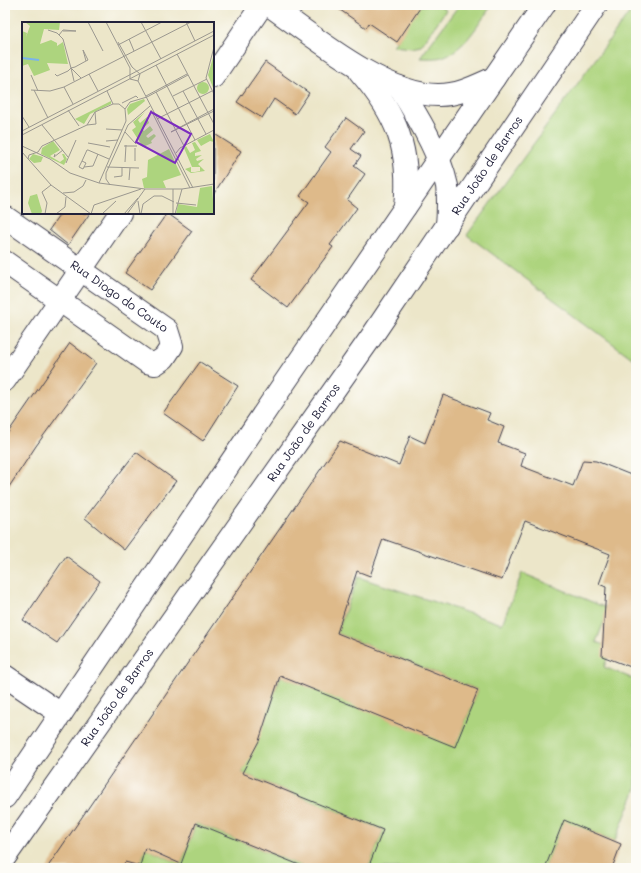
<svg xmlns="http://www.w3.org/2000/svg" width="641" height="873" font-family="Mali,sans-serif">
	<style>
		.green { fill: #add47e; stroke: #687b5c }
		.building { fill: #deba8a }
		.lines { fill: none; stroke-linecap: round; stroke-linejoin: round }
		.minor-casing { stroke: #403f50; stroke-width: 24 }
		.minor { stroke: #fff; stroke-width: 22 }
		.labels { text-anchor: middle; stroke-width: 4; stroke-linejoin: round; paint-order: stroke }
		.street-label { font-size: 12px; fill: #22223b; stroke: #fdfcf7 }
		.inset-river { fill: none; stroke: #7ab4eb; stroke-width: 2 }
		.inset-road { fill: none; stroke: #9b9890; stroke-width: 1 }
		.view { fill: #7b2cbf; fill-opacity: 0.15; stroke: #7b2cbf; stroke-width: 2 }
		.inset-edge { fill: none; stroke: #22223b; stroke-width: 2 }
	</style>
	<rect width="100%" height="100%" fill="#fdfcf7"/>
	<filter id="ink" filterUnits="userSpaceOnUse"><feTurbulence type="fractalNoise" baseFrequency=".025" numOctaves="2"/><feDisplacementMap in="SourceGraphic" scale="8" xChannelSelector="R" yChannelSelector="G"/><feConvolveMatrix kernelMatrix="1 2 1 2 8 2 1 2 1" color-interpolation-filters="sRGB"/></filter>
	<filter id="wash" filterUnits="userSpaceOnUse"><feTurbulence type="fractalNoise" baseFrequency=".012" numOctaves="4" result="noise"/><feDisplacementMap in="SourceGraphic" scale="16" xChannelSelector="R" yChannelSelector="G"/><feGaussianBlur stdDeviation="0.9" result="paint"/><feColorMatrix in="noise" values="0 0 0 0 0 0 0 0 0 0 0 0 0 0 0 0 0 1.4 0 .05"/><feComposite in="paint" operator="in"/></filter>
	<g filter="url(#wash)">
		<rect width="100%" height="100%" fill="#ece6c9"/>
		<path class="green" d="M 421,5 L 439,5 L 446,10 L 421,46 L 411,48 L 393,46 Z
			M 459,5 L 492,5 C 479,23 465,50 442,57 C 436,59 427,58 420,58 Z
			M 635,5 L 636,5 L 636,361 L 467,235 Z
			M 522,573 L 609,609 L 596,642 L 611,648 L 604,667 L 636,680 L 636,789 L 615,841 L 564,821 L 545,868 L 368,868 L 383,830 L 242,773 L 281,676 L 455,746 L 478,690 L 337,633 L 358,577 L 502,624 Z
			M 196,823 L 307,868 L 122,868 L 125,862 L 140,866 L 145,848 L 181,864 Z"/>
		<g id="blocks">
			<path class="building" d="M 333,5 L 422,5 L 397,42 L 369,23 L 366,28 Z
				M 265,62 L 309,93 L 295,114 L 274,99 L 262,118 L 237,102 Z
				M 346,118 L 364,131 L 351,149 L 361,156 L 354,166 L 365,174 L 347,200 L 357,208 L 330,245 L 333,247 L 288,308 L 251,280 L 309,202 L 300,196 L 331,152 L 325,147 Z
				M 213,133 L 241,151 L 213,195 Z
				M 61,213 L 90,213 L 68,245 L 49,230 Z
				M 167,213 L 192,231 L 150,290 L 125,273 Z
				M 70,343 L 96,363 L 36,446 L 5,493 L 5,437 Z
				M 200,362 L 238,386 L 203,441 L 163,413 Z
				M 443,395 L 490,413 L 487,420 L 504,427 L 498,443 L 525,453 L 521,466 L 573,486 L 583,460 L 596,461 L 636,477 L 636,669 L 602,656 L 606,587 L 599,584 L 610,554 L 525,521 L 502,580 L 383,539 L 370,576 L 357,571 L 337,633 L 478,690 L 455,747 L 280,676 L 259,741 L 242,773 L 383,830 L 368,868 L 307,868 L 196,823 L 181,864 L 145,848 L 140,866 L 125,862 L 122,868 L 47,868 L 340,441 L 399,465 L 410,436 L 425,443 Z
				M 136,452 L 176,481 L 124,550 L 85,518 Z
				M 66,556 L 100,581 L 57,643 L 23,620 Z
				M 564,820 L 621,844 L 612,868 L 545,868 Z"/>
		</g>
	</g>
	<g filter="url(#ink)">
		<use href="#blocks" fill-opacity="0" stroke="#403f50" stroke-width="1"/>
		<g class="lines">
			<g class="minor-casing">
				<g id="minor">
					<path d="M 269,5 C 313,36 385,96 439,95 C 459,95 476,86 494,78"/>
					<path d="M 360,72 C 397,115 411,150 405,207"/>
					<path d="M 213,77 L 262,5"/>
					<path d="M 399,87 C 417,115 440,153 447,186 C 449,200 448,213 447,226"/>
					<path id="s1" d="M 5,217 L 167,330 L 172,346 L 164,358 L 155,364 L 147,362 L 5,262"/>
					<path d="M 5,380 L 120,213"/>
					<path d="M 5,676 L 61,714"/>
					<path d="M 5,797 L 285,382 L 544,5"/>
					<path id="s2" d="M 5,857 L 372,336 L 596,5"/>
				</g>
			</g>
			<use href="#minor" class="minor"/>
		</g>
	</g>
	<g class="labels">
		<g class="street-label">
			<text dy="4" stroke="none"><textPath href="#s2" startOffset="843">Rua João de Barros</textPath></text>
			<text dy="4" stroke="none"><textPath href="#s1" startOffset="139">Rua Diogo do Couto</textPath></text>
			<text dy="4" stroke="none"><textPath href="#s2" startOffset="519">Rua João de Barros</textPath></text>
			<text dy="4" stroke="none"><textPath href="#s2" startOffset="195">Rua João de Barros</textPath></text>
		</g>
	</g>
	<g transform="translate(22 22)">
		<rect width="192" height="192" fill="#ece6c9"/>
		<path d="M 3,0 L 38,0 L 37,8 L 22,7 L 18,22 L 29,18 L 35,21 L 35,24 L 41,20 L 46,42 L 25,41 L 28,48 L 12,54 L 6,42 L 0,44 L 0,9 L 5,11 L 4,15 L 8,4 ZM 192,32 L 192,68 L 186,53 ZM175 66a6 6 0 1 1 12 0a6 6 0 1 1-12 0ZM 122,77 L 123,79 L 106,93 L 105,87 L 108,82 ZM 89,79 L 89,82 L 68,92 L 62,102 L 53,97 ZM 123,90 L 116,98 L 118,101 L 125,95 L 127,101 L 120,107 L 122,109 L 128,104 L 131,108 L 124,114 L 126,116 L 132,112 L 134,114 L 129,119 L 130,121 L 121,125 L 110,108 L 114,105 L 111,100 ZM 188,112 L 192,120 L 188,119 L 179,124 L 175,118 ZM 31,119 L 38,128 L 28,134 L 38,140 L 42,137 L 40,132 L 42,132 L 45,137 L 42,143 L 19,132 L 20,126 ZM 173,120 L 179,129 L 173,131 L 173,134 L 180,133 L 174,137 L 175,139 L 182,137 L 176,142 L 183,149 L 169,151 L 163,147 L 169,145 L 169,150 L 173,150 L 178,149 L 178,145 L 170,145 L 162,126 L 164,124 L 168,131 L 173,128 L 170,121 ZM 147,127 L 159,153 L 141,159 L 144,166 L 122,166 L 120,157 L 125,155 L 126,138 ZM 11,132 L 21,135 L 19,140 L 12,141 L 7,137 ZM 190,164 L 192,192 L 154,192 L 156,182 L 175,185 L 178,166 ZM 15,172 L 20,189 L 19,192 L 10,192 L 6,181 L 8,174 Z" fill="#add47e"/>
		<path class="inset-river" d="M 0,36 L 17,38"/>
		<path class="inset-road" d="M 66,0 L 81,29M 84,0 L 108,46 L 108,57 L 116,59M 119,0 L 139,37M 164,0 L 173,19M 26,8 L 35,11 L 41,17 L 49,46M 37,13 L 41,8 L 42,8 L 54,9 L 41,9M 107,17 L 112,29M 96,20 L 110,45 L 118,52 L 116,59M 96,23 L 140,0M 192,25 L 184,56 L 192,72M 155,32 L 192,102M 134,43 L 173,118M 33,52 L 35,54 L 46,49 L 49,46 L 53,45 L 64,39 L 66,38 L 61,28 L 64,39M 67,52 L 76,69M 9,53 L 16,69M 52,59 L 49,46 L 59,56M 116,59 L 171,166M 42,65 L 51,82M 9,68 L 28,69 L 42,65 L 169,0M 12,68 L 26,96M 85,69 L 91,82M 161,69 L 184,112M 134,70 L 162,124M 124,74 L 165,52M 151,74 L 185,57M 100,81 L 114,74 L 116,76M 103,87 L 108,80 L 125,75 L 166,53M 192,87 L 149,110 L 192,89M 46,88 L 57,104M 129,88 L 168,166M 0,94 L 7,105M 135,97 L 190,69M 20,103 L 46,135M 65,103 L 74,102 L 73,90M 84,107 L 100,108M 0,109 L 192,9M 103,110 L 114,122M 0,113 L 192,13M 84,119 L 96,118M 66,121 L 88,125M 0,124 L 28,137 L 48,151 L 77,161 L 123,167 L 160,167 L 192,162M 102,124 L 115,124M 113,126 L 113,139M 0,130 L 29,163 L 69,192M 154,131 L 158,126 L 192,108M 33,132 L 32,135 L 41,128M 6,137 L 7,133 L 16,130 L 20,124 L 65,103 L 73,90 L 91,82 L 97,82 L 103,87 L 104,99 L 77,161M 60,139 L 64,141 L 61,147 L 57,145 L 60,139 L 65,128 L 66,128 L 87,137M 103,140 L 104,123M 44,141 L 54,118M 62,145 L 71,144 L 76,132M 85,145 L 117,146M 92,155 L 100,154 L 100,145M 107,158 L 108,146M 88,163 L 84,157 L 84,151 L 106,103 L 128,84M 41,171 L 52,170 L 61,164 L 64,158M 116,179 L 118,192M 154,181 L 174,183M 23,192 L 25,181 L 20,170 L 29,163M 34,192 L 43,185 L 44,175M 69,192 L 72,183 L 119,167M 80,192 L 94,179M 102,192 L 116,176M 105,192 L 123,167M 119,192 L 121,182 L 132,174 L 140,174 L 152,180M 151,192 L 151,167M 153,192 L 160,167"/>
		<path class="view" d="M 129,90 L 169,112 L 153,141 L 114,120 Z"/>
		<rect width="192" height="192" class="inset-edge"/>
	</g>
	<rect width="641" height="873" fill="none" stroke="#fdfcf7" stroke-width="20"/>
</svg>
